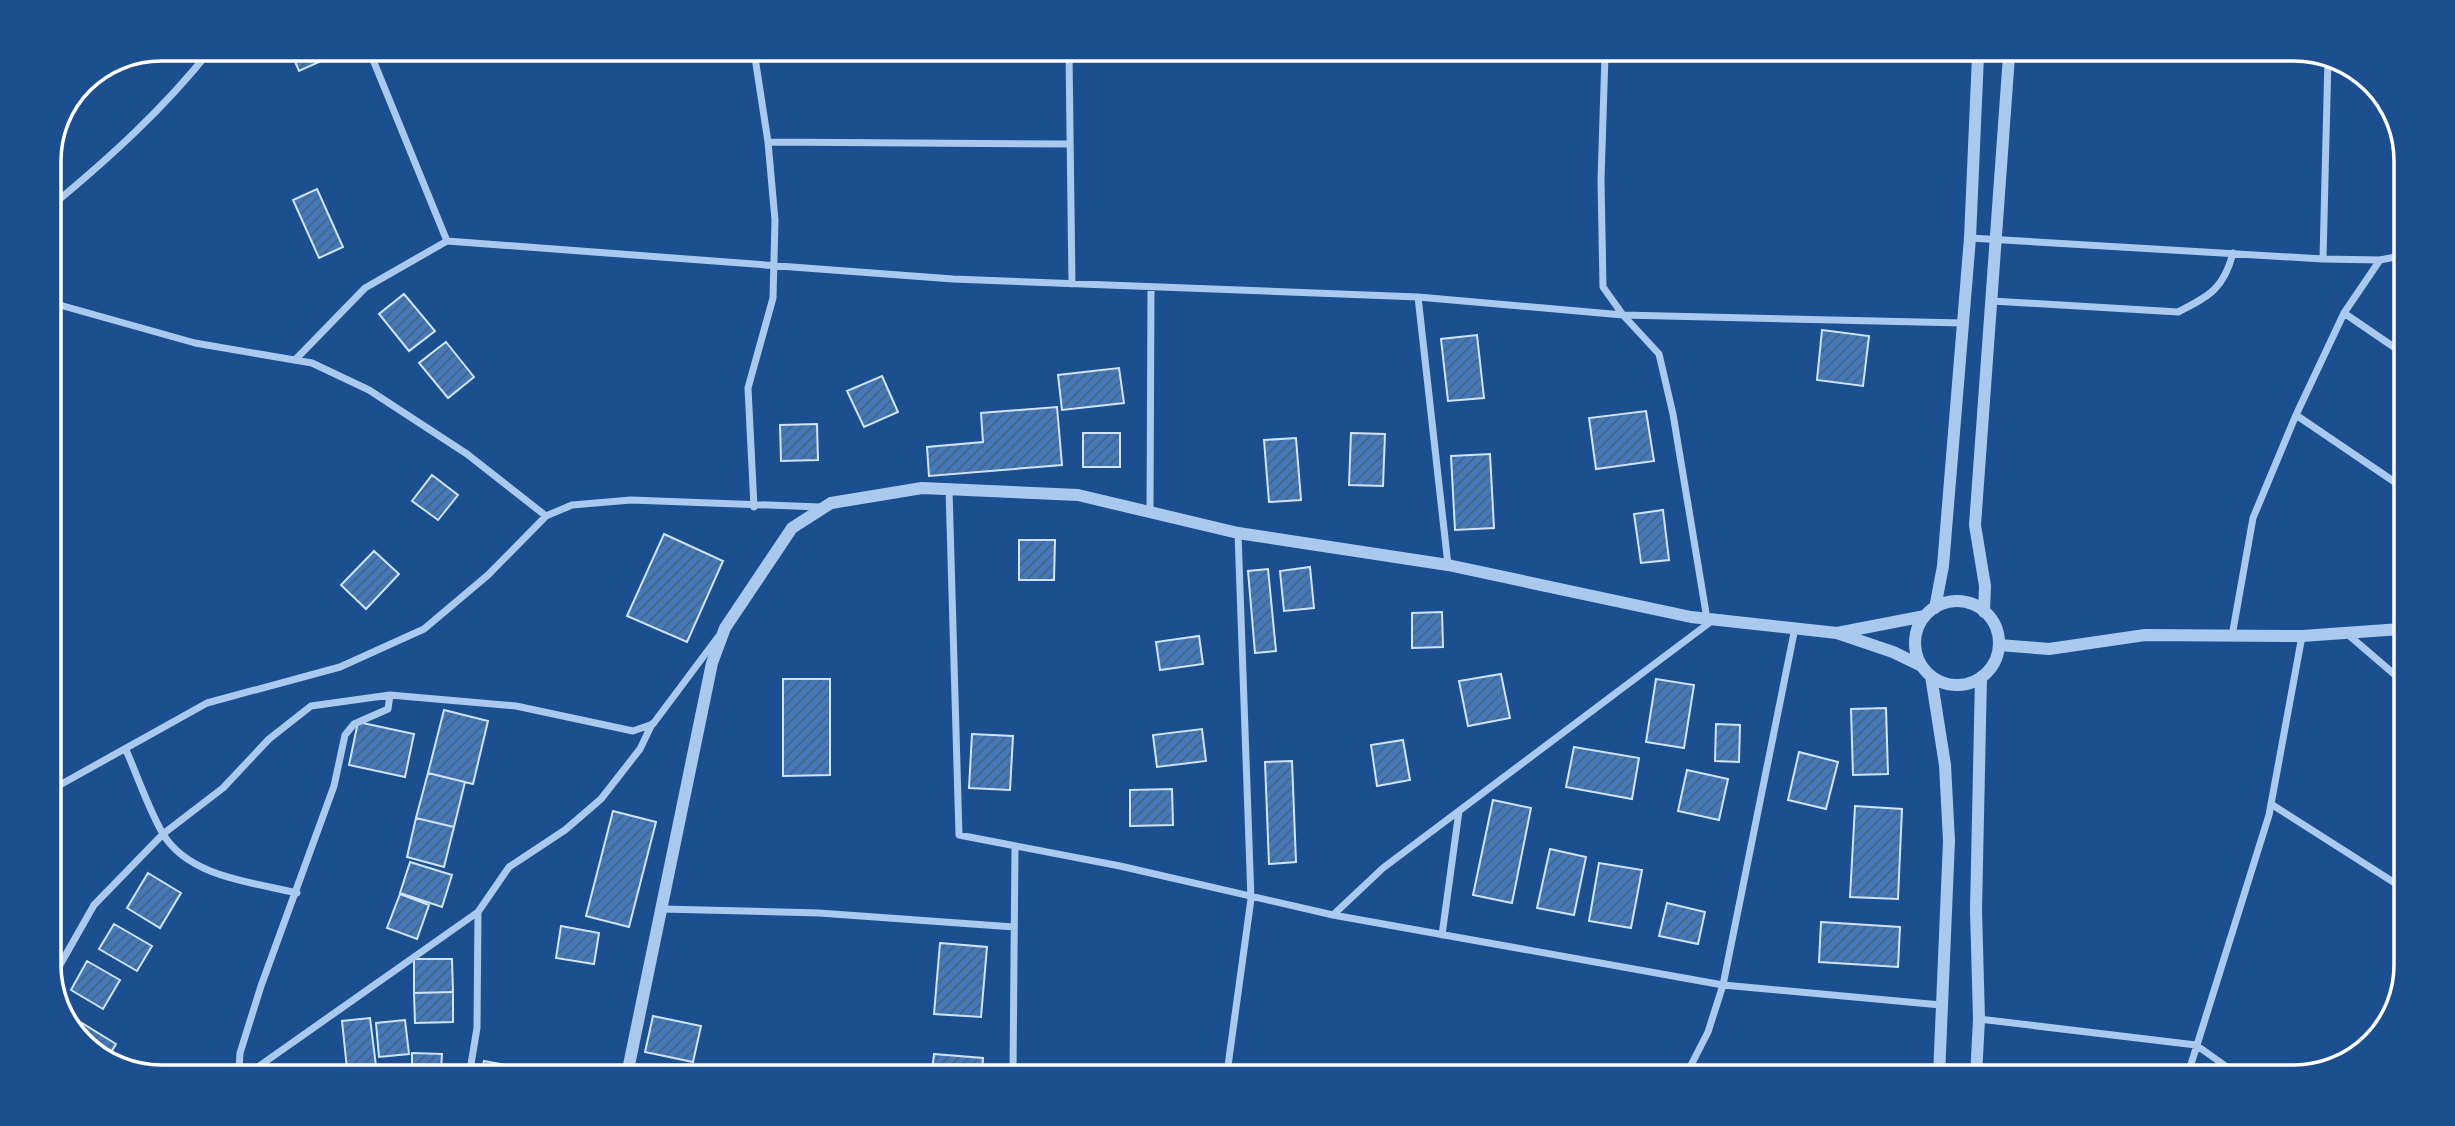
<svg xmlns="http://www.w3.org/2000/svg" width="2455" height="1126" font-family="Helvetica,sans-serif">
	<style>
		.building { fill: url(#building-hatch); stroke: #cfe3fa; stroke-width: 2 }
		.lines { fill: none; stroke-linecap: round; stroke-linejoin: round }
		.minor { stroke: #a9c9ee; stroke-width: 7 }
		.tertiary { stroke: #a9c9ee; stroke-width: 12 }
		.rim { fill: none; stroke: #fff; stroke-width: 3.5 }
	</style>
	<defs>
		<pattern id="building-hatch" width="6" height="6" patternUnits="userSpaceOnUse" patternTransform="scale(1.75)"><rect width="6" height="6" fill="#4478b7"/><path d="M-1 1l2-2M0 6l6-6M5 7l2-2" fill="none" stroke="#486282"/></pattern>
	</defs>
	<rect width="100%" height="100%" fill="#1b4f8f"/>
	<path class="building" d="M 290,50 L 325,50 L 328,58 L 299,71 Z
		M 317,189 L 343,247 L 319,258 L 293,200 Z
		M 404,294 L 435,331 L 409,351 L 379,314 Z
		M 1822,330 L 1869,336 L 1863,386 L 1817,380 Z
		M 1477,335 L 1484,398 L 1448,401 L 1441,339 Z
		M 446,342 L 474,377 L 448,398 L 419,363 Z
		M 1119,368 L 1124,403 L 1062,410 L 1058,375 Z
		M 882,376 L 898,412 L 864,427 L 847,391 Z
		M 1057,407 L 1062,465 L 929,476 L 927,447 L 983,442 L 981,413 Z
		M 1646,411 L 1654,461 L 1596,469 L 1589,418 Z
		M 817,424 L 818,460 L 781,461 L 780,425 Z
		M 1083,433 L 1120,433 L 1120,467 L 1083,467 Z
		M 1351,433 L 1385,434 L 1383,486 L 1349,485 Z
		M 1296,438 L 1301,500 L 1269,502 L 1264,440 Z
		M 1490,454 L 1494,528 L 1455,530 L 1451,456 Z
		M 432,475 L 458,495 L 438,520 L 412,501 Z
		M 1663,510 L 1669,560 L 1641,563 L 1634,514 Z
		M 664,534 L 723,561 L 687,642 L 627,616 Z
		M 1019,540 L 1055,540 L 1054,580 L 1019,580 Z
		M 374,551 L 399,574 L 366,609 L 341,585 Z
		M 1310,567 L 1314,608 L 1284,611 L 1280,571 Z
		M 1268,569 L 1276,651 L 1255,653 L 1248,571 Z
		M 1442,612 L 1443,647 L 1412,648 L 1412,613 Z
		M 1199,636 L 1203,664 L 1160,670 L 1156,642 Z
		M 1501,674 L 1510,718 L 1468,726 L 1459,681 Z
		M 783,679 L 830,679 L 830,775 L 783,776 Z
		M 1656,679 L 1694,685 L 1684,748 L 1646,742 Z
		M 1886,708 L 1888,774 L 1853,775 L 1851,709 Z
		M 444,710 L 488,721 L 473,784 L 428,773 Z
		M 358,722 L 414,734 L 405,777 L 349,765 Z
		M 1716,724 L 1740,725 L 1739,762 L 1715,761 Z
		M 1202,729 L 1206,761 L 1157,767 L 1153,735 Z
		M 972,734 L 1013,736 L 1010,790 L 969,788 Z
		M 1403,740 L 1410,780 L 1377,786 L 1371,745 Z
		M 1574,747 L 1639,758 L 1632,799 L 1566,787 Z
		M 1799,752 L 1838,762 L 1826,809 L 1788,800 Z
		M 1292,761 L 1296,862 L 1269,864 L 1265,762 Z
		M 1687,770 L 1728,779 L 1719,820 L 1678,811 Z
		M 428,773 L 465,782 L 454,827 L 416,818 Z
		M 1172,789 L 1173,825 L 1130,826 L 1130,790 Z
		M 1493,800 L 1531,808 L 1512,903 L 1473,895 Z
		M 1855,806 L 1902,809 L 1898,899 L 1850,897 Z
		M 613,811 L 656,822 L 629,927 L 586,916 Z
		M 416,818 L 454,827 L 444,867 L 407,857 Z
		M 1550,849 L 1586,857 L 1574,915 L 1537,908 Z
		M 410,862 L 452,875 L 442,907 L 400,893 Z
		M 1599,863 L 1642,870 L 1631,928 L 1589,921 Z
		M 148,873 L 181,893 L 160,928 L 127,908 Z
		M 400,894 L 429,905 L 417,939 L 387,928 Z
		M 1667,903 L 1705,912 L 1698,944 L 1659,936 Z
		M 1821,922 L 1900,927 L 1898,967 L 1819,962 Z
		M 114,924 L 152,946 L 137,971 L 99,949 Z
		M 561,926 L 599,933 L 594,964 L 556,958 Z
		M 940,943 L 987,947 L 981,1017 L 934,1014 Z
		M 414,959 L 452,959 L 453,992 L 414,993 Z
		M 87,961 L 120,980 L 103,1009 L 71,990 Z
		M 453,992 L 453,1022 L 415,1023 L 414,993 Z
		M 64,1012 L 116,1044 L 107,1059 L 72,1033 Z
		M 653,1016 L 701,1026 L 693,1062 L 645,1052 Z
		M 370,1018 L 376,1066 L 347,1069 L 342,1021 Z
		M 405,1020 L 409,1054 L 379,1057 L 376,1023 Z
		M 412,1053 L 442,1054 L 441,1070 L 412,1069 Z
		M 934,1054 L 983,1058 L 982,1072 L 932,1072 Z
		M 484,1061 L 522,1068 L 521,1070 L 482,1070 Z"/>
	<g class="lines">
		<path class="minor" d="M 369,50 L 447,241
			M 1069,53 L 1072,284
			M 1605,55 L 1601,180 L 1603,287 L 1623,315 L 1659,354 L 1673,414 L 1707,619
			M 1870,56 L 1978,59
			M 768,142 L 1070,144
			M 49,208 C 107,160 164,109 211,49
			M 1970,238 L 2323,259 L 2380,260 L 2405,255
			M 2323,259 L 2328,58
			M 1418,297 L 1448,565
			M 1992,301 L 2178,312 C 2210,296 2224,288 2233,253
			M 49,302 L 195,343 L 312,363 L 369,390 L 467,454 L 546,516
			M 2344,313 L 2404,354
			M 295,360 L 365,288 L 447,241 L 953,279 L 1418,297 L 1623,315 L 1963,323
			M 2296,415 L 2402,487
			M 949,489 L 959,835 L 1120,866 L 1333,915 L 1723,985 L 1941,1005
			M 754,507 L 748,388 L 773,298 L 775,220 L 768,142 L 754,51
			M 1150,513 L 1151,287
			M 2345,632 L 2401,680
			M 2232,636 L 2253,518 L 2296,415 L 2344,313 L 2380,260
			M 126,750 C 138,777 148,808 163,834 C 189,877 252,882 297,893
			M 49,791 L 207,703 L 340,667 L 424,629 L 488,575 L 546,516 L 572,505 L 631,500 L 820,507
			M 2271,804 L 2398,885
			M 662,909 L 819,913 L 1014,927
			M 1333,915 L 1383,868 L 1713,620
			M 1442,935 L 1459,811
			M 52,979 L 94,905 L 163,834 L 223,788 L 269,739 L 311,706 L 390,695 L 516,706 L 633,731 L 653,724 L 718,637
			M 1979,1019 L 2196,1045 L 2241,1077
			M 239,1069 L 240,1053 L 261,986 L 334,786 L 345,735 L 354,724 L 388,709 L 390,695
			M 255,1069 L 478,912
			M 470,1070 L 477,1028 L 478,912 L 509,867 L 565,830 L 601,799 L 640,749 L 652,724
			M 1013,1072 L 1015,848
			M 1227,1073 L 1251,899 L 1238,533
			M 1686,1075 L 1708,1032 L 1723,985 L 1795,628
			M 2187,1077 L 2269,815 L 2302,636"/>
		<path class="tertiary" d="M1915 643a42 42 0 1 1 84 0a42 42 0 1 1-84 0Z
			M 1935,608 L 1943,566 L 1970,238 L 1978,56
			M 1984,612 L 1985,586 L 1975,525 L 2009,56
			M 1837,633 L 1925,616
			M 1999,645 L 2049,649 L 2145,635 L 2302,636 L 2401,629
			M 1931,676 L 1945,765 L 1949,841 L 1939,1076
			M 628,1070 L 712,663 L 725,628 L 792,528 L 831,503 L 922,488 L 1078,495 L 1238,533 L 1448,565 L 1691,617 L 1837,633 L 1893,652 L 1922,666
			M 1976,1076 L 1979,1019 L 1976,910 L 1981,677"/>
	</g>
	<path d="M0 0H2455V1126H0ZM161 61H2294A100 100 0 0 1 2394 161V965A100 100 0 0 1 2294 1065H161A100 100 0 0 1 61 965V161A100 100 0 0 1 161 61Z" fill="#1b4f8f" fill-rule="evenodd"/>
	<path class="rim" d="M161 61H2294A100 100 0 0 1 2394 161V965A100 100 0 0 1 2294 1065H161A100 100 0 0 1 61 965V161A100 100 0 0 1 161 61Z"/>
</svg>
